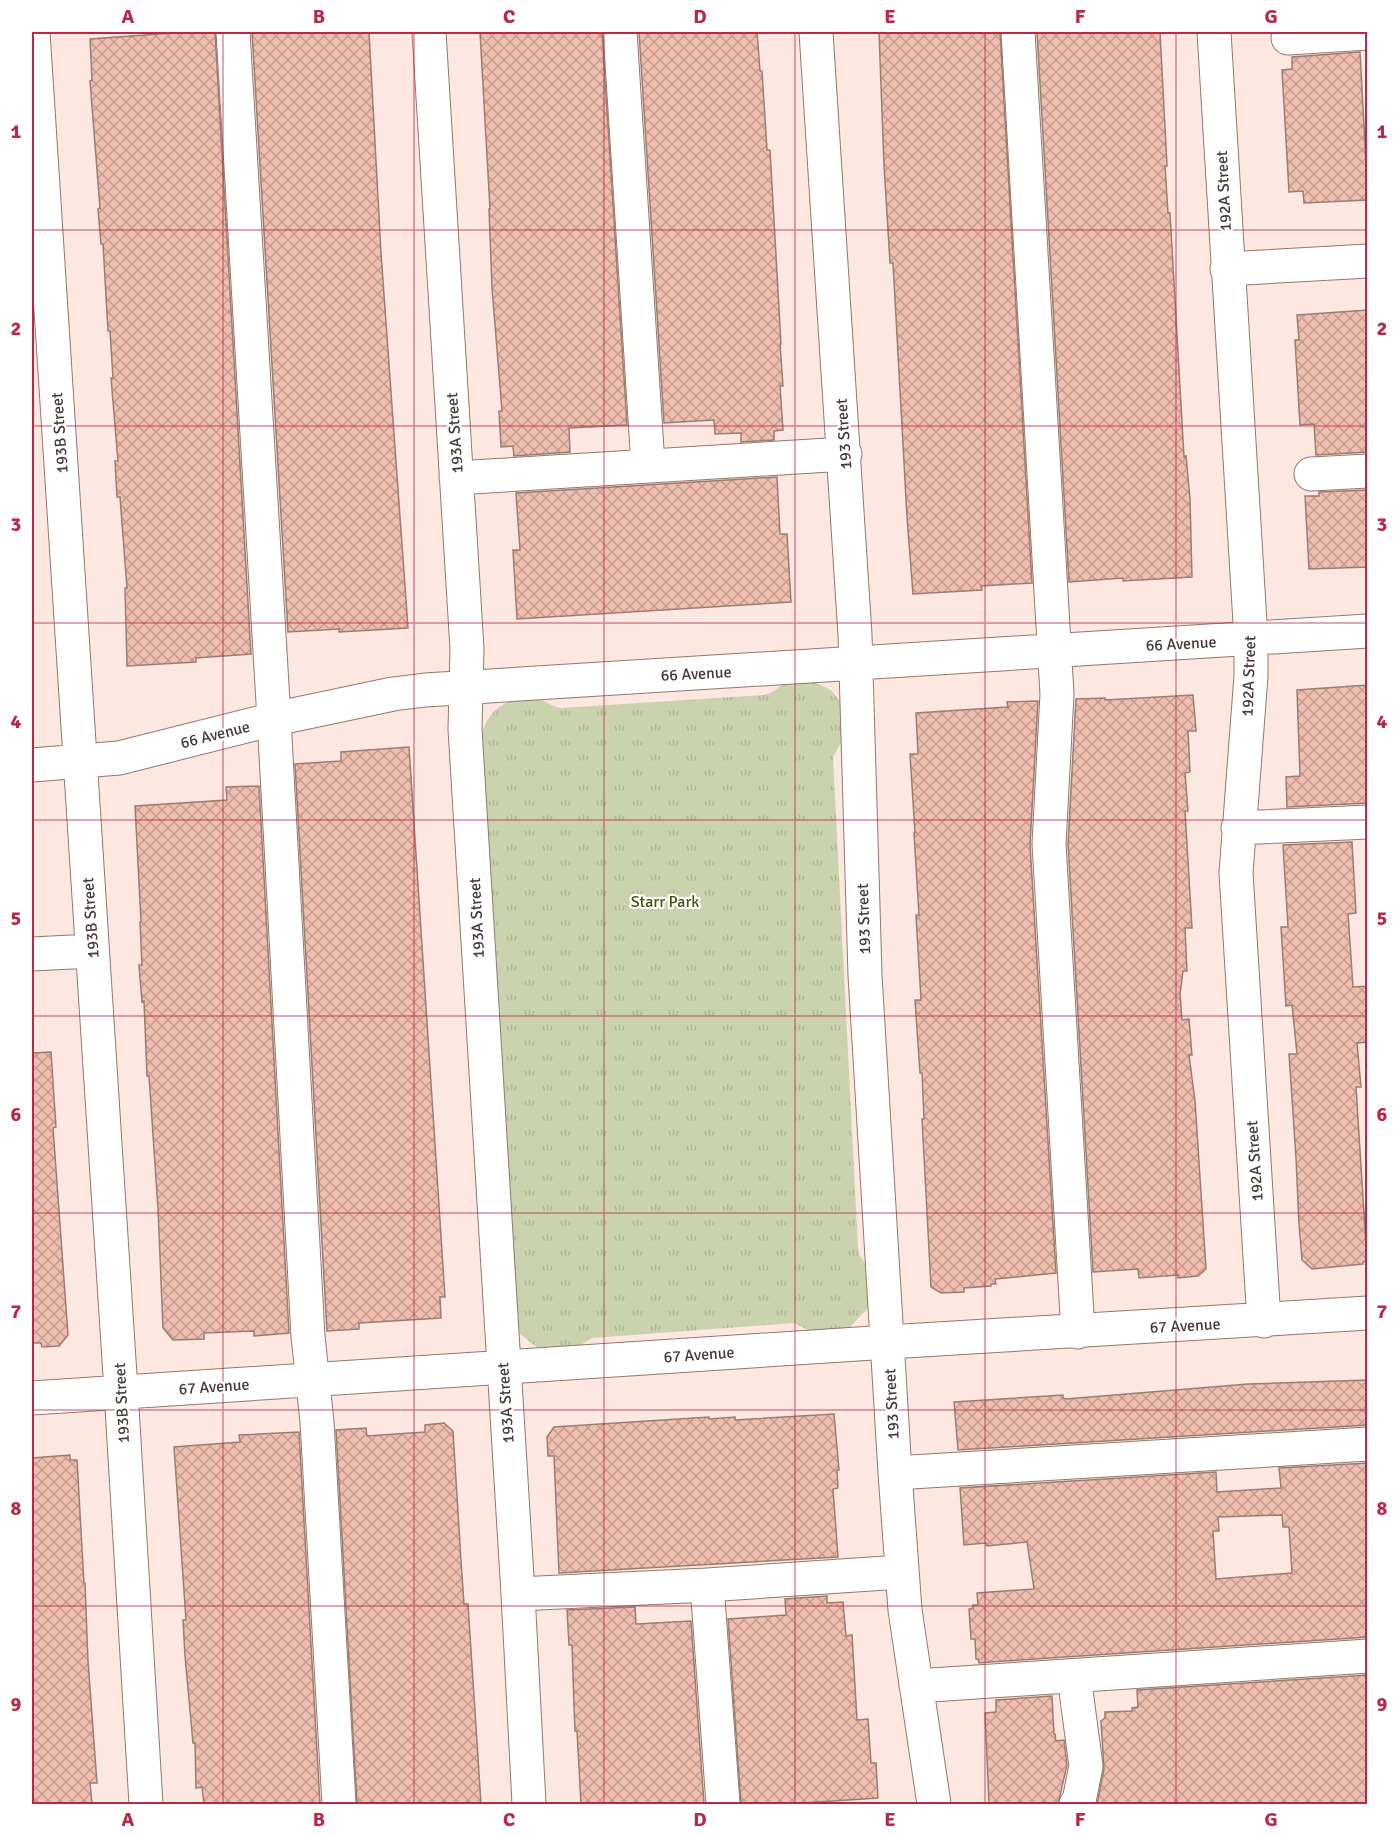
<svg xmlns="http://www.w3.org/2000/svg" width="1399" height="1836" font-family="Signika,sans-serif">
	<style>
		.park { fill: url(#park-tufts) }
		.building { fill: url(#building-cross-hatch); stroke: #9c7d73; stroke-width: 1.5; fill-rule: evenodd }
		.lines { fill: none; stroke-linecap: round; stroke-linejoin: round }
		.minor-casing { stroke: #95776c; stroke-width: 35 }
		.minor { stroke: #fff; stroke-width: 33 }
		.grid { fill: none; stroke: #b92848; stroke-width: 1.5; stroke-opacity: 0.55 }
		.labels { text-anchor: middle; stroke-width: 4.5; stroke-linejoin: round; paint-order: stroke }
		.street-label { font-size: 16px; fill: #473935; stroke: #fff }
		.park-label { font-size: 16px; fill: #455008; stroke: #fff }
		.neatline { fill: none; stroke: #b92848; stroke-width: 2 }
		.grid-label { font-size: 20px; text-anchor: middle; font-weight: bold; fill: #b92848 }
	</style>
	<defs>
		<pattern id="park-tufts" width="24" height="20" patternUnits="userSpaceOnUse" patternTransform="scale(1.5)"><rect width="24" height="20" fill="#cad3ae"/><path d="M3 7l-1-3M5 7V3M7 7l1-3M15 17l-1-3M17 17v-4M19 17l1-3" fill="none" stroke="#afb696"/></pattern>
		<pattern id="building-cross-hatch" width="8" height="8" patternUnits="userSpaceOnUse" patternTransform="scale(1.5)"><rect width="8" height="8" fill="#efbeae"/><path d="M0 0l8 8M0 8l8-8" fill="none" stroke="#c39b8e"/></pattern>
	</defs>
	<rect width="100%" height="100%" fill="#fce8e0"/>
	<path class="park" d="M 813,682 L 831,690 L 842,704 L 843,739 L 833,757 L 858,1249 L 860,1256 L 868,1268 L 869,1307 L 849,1328 L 814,1333 L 794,1323 L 592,1338 L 579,1346 L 539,1349 L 520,1334 L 516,1327 L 481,739 C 485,711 507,696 535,698 C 544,699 552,707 561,708 L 763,695 L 771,693 L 784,684 Z"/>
	<path class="building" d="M 186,32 L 215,32 L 251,654 L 196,658 L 196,662 L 127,666 L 125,588 L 127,588 L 120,497 L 117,497 L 115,461 L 118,461 L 111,378 L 113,378 L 110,331 L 108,331 L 103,244 L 101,244 L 98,209 L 100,208 L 90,81 L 92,80 L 90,39 Z
		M 252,32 L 369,32 L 381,253 L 408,628 L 339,632 L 339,629 L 288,632 Z
		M 480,32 L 602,32 L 627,425 L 569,428 L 570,452 L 514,456 L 513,446 L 501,447 L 499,411 L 502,411 L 492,288 L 489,209 L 490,209 Z
		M 639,32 L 757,32 L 760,71 L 762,71 L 767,150 L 770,150 L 781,344 L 780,344 L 783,386 L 780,386 L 783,430 L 774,431 L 774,440 L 741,442 L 741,433 L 715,434 L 714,420 L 664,423 Z
		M 879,32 L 1000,32 L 1032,583 L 981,586 L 982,590 L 913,594 L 907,517 L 893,263 L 890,263 L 884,165 Z
		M 1037,32 L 1160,32 L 1167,166 L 1165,166 L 1168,213 L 1170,213 L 1184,457 L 1186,456 L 1190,499 L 1192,577 L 1123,581 L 1123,578 L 1069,582 Z
		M 1360,52 L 1368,200 L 1304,203 L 1303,191 L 1289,192 L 1282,70 L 1292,69 L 1292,57 Z
		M 1368,310 L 1368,452 L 1316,455 L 1314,424 L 1300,425 L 1295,340 L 1299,340 L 1297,315 Z
		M 777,477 L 780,534 L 787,534 L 791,602 L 517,619 L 513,550 L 520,550 L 516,493 Z
		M 1368,490 L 1368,567 L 1309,569 L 1305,496 L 1319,496 L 1319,492 Z
		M 1368,685 L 1368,803 L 1287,807 L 1286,777 L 1300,776 L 1297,690 Z
		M 1193,695 L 1196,731 L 1188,731 L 1190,772 L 1185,773 L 1188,811 L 1185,811 L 1192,928 L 1185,928 L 1187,971 L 1183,971 L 1180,994 L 1182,1020 L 1189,1019 L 1192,1055 L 1189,1055 L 1195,1101 L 1206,1269 L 1198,1276 L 1178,1278 L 1178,1275 L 1139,1278 L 1138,1269 L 1093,1272 L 1068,844 L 1076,699 L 1105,698 L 1105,700 Z
		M 1038,701 L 1030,845 L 1056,1273 L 995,1279 L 996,1284 L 991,1284 L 991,1286 L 964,1288 L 964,1292 L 941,1293 L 931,1287 L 922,1119 L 924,1119 L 922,1073 L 920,1073 L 915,1000 L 921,1000 L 916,915 L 919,915 L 914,833 L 915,833 L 910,754 L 918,754 L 916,713 L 1008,707 L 1007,702 Z
		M 409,747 L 445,1297 L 440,1297 L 441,1318 L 359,1323 L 359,1329 L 327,1331 L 295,764 L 341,761 L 341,752 Z
		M 259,786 L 289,1333 L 254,1336 L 254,1331 L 204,1333 L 204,1339 L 173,1340 L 163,1328 L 158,1209 L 149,1076 L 147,1076 L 144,1001 L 142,1002 L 139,965 L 142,965 L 140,922 L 141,921 L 135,806 L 227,800 L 226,787 Z
		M 1352,842 L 1356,913 L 1348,914 L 1353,987 L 1368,986 L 1368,1042 L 1357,1043 L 1361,1087 L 1356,1087 L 1367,1261 L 1363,1262 L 1363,1264 L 1312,1269 L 1302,1260 L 1299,1224 L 1296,1158 L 1289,1054 L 1297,1054 L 1292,1005 L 1286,1006 L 1281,927 L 1288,927 L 1283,845 Z
		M 51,1052 L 56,1127 L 53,1128 L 68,1335 L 59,1346 L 42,1347 L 41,1343 L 32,1343 L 32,1053 Z
		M 1368,1380 L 1368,1425 L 958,1450 L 954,1402 L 1063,1395 L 1063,1398 L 1066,1399 L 1248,1384 Z
		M 834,1414 L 839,1470 L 837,1470 L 838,1488 L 833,1489 L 838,1557 L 559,1573 L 554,1456 L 548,1456 L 547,1437 L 554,1427 L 709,1417 L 709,1419 L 735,1417 L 735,1420 Z
		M 444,1423 L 453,1431 L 461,1561 L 464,1604 L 468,1604 L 481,1804 L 357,1804 L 336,1430 L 366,1428 L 367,1436 L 425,1432 L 425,1425 Z
		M 299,1432 L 320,1804 L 204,1804 L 202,1787 L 196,1788 L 195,1743 L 193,1743 L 185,1656 L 183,1620 L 186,1620 L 174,1447 L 240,1442 L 239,1435 Z
		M 70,1455 L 70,1460 L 77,1460 L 84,1583 L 85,1583 L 88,1661 L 97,1783 L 90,1783 L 92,1804 L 32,1804 L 32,1458 Z
		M 1368,1463 L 1368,1637 L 990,1662 L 979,1663 L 978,1659 L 976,1659 L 975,1639 L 971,1639 L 969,1609 L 973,1608 L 973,1605 L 978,1605 L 977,1593 L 1034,1589 L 1027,1542 L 987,1546 L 986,1543 L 964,1545 L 960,1488 L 1216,1472 L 1217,1492 L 1281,1488 L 1279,1468 ZM 1282,1515 L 1283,1527 L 1289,1527 L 1292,1573 L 1216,1579 L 1213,1531 L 1219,1531 L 1218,1517 Z
		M 827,1596 L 827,1603 L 843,1602 L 846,1636 L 852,1635 L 857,1720 L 868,1719 L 871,1763 L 876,1763 L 878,1798 L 788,1804 L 741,1804 L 728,1619 L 786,1615 L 785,1599 Z
		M 635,1607 L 636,1624 L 691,1621 L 704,1804 L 581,1804 L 577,1731 L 575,1731 L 574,1706 L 572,1645 L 569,1645 L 567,1610 Z
		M 1368,1675 L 1368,1804 L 1097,1804 L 1104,1769 L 1101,1721 L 1105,1718 L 1105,1712 L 1132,1711 L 1132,1708 L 1138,1707 L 1137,1690 Z
		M 1052,1696 L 1054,1734 L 1055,1734 L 1056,1741 L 1064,1740 L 1067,1765 L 1058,1804 L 989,1804 L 985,1713 L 996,1712 L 996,1700 Z"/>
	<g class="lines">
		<g class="minor-casing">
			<path id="minor" d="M 33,32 L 121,1391 L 146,1804
				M 233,32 L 274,719 L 308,1336 L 317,1422 L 339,1804
				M 429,32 L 467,649 L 465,729 L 518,1594 L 529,1804
				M 620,32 L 648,465
				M 816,32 L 855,635 L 865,975 L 895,1473 L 905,1610 L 934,1804
				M 1018,32 L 1057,694 L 1049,844 L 1078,1332
				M 1214,32 L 1251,639 L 1251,676 L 1236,873 L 1264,1321
				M 1288,38 L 1368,33
				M 1227,269 L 1368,261
				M 1311,474 L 1368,471
				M 456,478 L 845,454
				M 32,765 L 119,758 L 274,719 L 393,694 L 425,690 L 1368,631
				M 1238,828 L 1368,822
				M 32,954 L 92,951
				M 32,1398 L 888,1342 L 1368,1313
				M 895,1473 L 1368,1444
				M 707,1585 L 723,1804
				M 518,1594 L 707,1585 L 901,1572
				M 1074,1676 L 1086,1766 L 1079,1801 L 1076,1804
				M 916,1686 L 1368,1656"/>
		</g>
		<use href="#minor" class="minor"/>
	</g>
	<path class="grid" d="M 223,32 L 223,1804M 414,32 L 414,1804M 604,32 L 604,1804M 795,32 L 795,1804M 985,32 L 985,1804M 1176,32 L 1176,1804M 32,230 L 1368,230M 32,426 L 1368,426M 32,623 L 1368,623M 32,820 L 1368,820M 32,1016 L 1368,1016M 32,1213 L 1368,1213M 32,1410 L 1368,1410M 32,1606 L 1368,1606"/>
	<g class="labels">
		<g class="street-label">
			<text transform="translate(1223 191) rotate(-93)" y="6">192A Street</text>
			<text transform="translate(59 433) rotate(-94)" y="6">193B Street</text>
			<text transform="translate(454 433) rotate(-94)" y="6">193A Street</text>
			<text transform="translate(843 434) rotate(-94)" y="6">193 Street</text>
			<text transform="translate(1181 643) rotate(-3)" y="6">66 Avenue</text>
			<text transform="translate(696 673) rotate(-3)" y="6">66 Avenue</text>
			<text transform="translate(1248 676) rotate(-88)" y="6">192A Street</text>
			<text transform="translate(215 734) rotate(-14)" y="6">66 Avenue</text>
			<text transform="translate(90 918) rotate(-94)" y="6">193B Street</text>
			<text transform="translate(476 918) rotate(-93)" y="6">193A Street</text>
			<text transform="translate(863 919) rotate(-92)" y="6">193 Street</text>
			<text transform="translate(1254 1161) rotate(-94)" y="6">192A Street</text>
			<text transform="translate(1185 1325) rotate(-3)" y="6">67 Avenue</text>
			<text transform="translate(699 1354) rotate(-4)" y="6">67 Avenue</text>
			<text transform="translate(214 1386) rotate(-4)" y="6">67 Avenue</text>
			<text transform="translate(121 1403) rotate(-93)" y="6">193B Street</text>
			<text transform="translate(505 1403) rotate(-94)" y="6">193A Street</text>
			<text transform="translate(891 1404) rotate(-93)" y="6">193 Street</text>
		</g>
		<g class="park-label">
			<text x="665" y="907">Starr Park</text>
		</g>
	</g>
	<rect width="1399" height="1836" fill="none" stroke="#ffffff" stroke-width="66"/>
	<rect x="33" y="33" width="1333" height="1770" class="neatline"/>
	<g class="grid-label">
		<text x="128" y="23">A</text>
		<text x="319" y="23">B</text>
		<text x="509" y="23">C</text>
		<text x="700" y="23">D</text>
		<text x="890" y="23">E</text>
		<text x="1080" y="23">F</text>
		<text x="1271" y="23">G</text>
		<text x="16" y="138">1</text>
		<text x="1382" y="138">1</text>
		<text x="16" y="335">2</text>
		<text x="1382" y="335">2</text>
		<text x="16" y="531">3</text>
		<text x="1382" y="531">3</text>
		<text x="16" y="728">4</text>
		<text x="1382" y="728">4</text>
		<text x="16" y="925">5</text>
		<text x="1382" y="925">5</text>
		<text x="16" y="1121">6</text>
		<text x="1382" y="1121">6</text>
		<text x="16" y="1318">7</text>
		<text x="1382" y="1318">7</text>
		<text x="16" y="1515">8</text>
		<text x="1382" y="1515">8</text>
		<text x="16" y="1711">9</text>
		<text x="1382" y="1711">9</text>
		<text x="128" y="1826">A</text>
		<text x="319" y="1826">B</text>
		<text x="509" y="1826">C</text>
		<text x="700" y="1826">D</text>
		<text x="890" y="1826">E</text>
		<text x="1080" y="1826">F</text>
		<text x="1271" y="1826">G</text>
	</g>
</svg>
